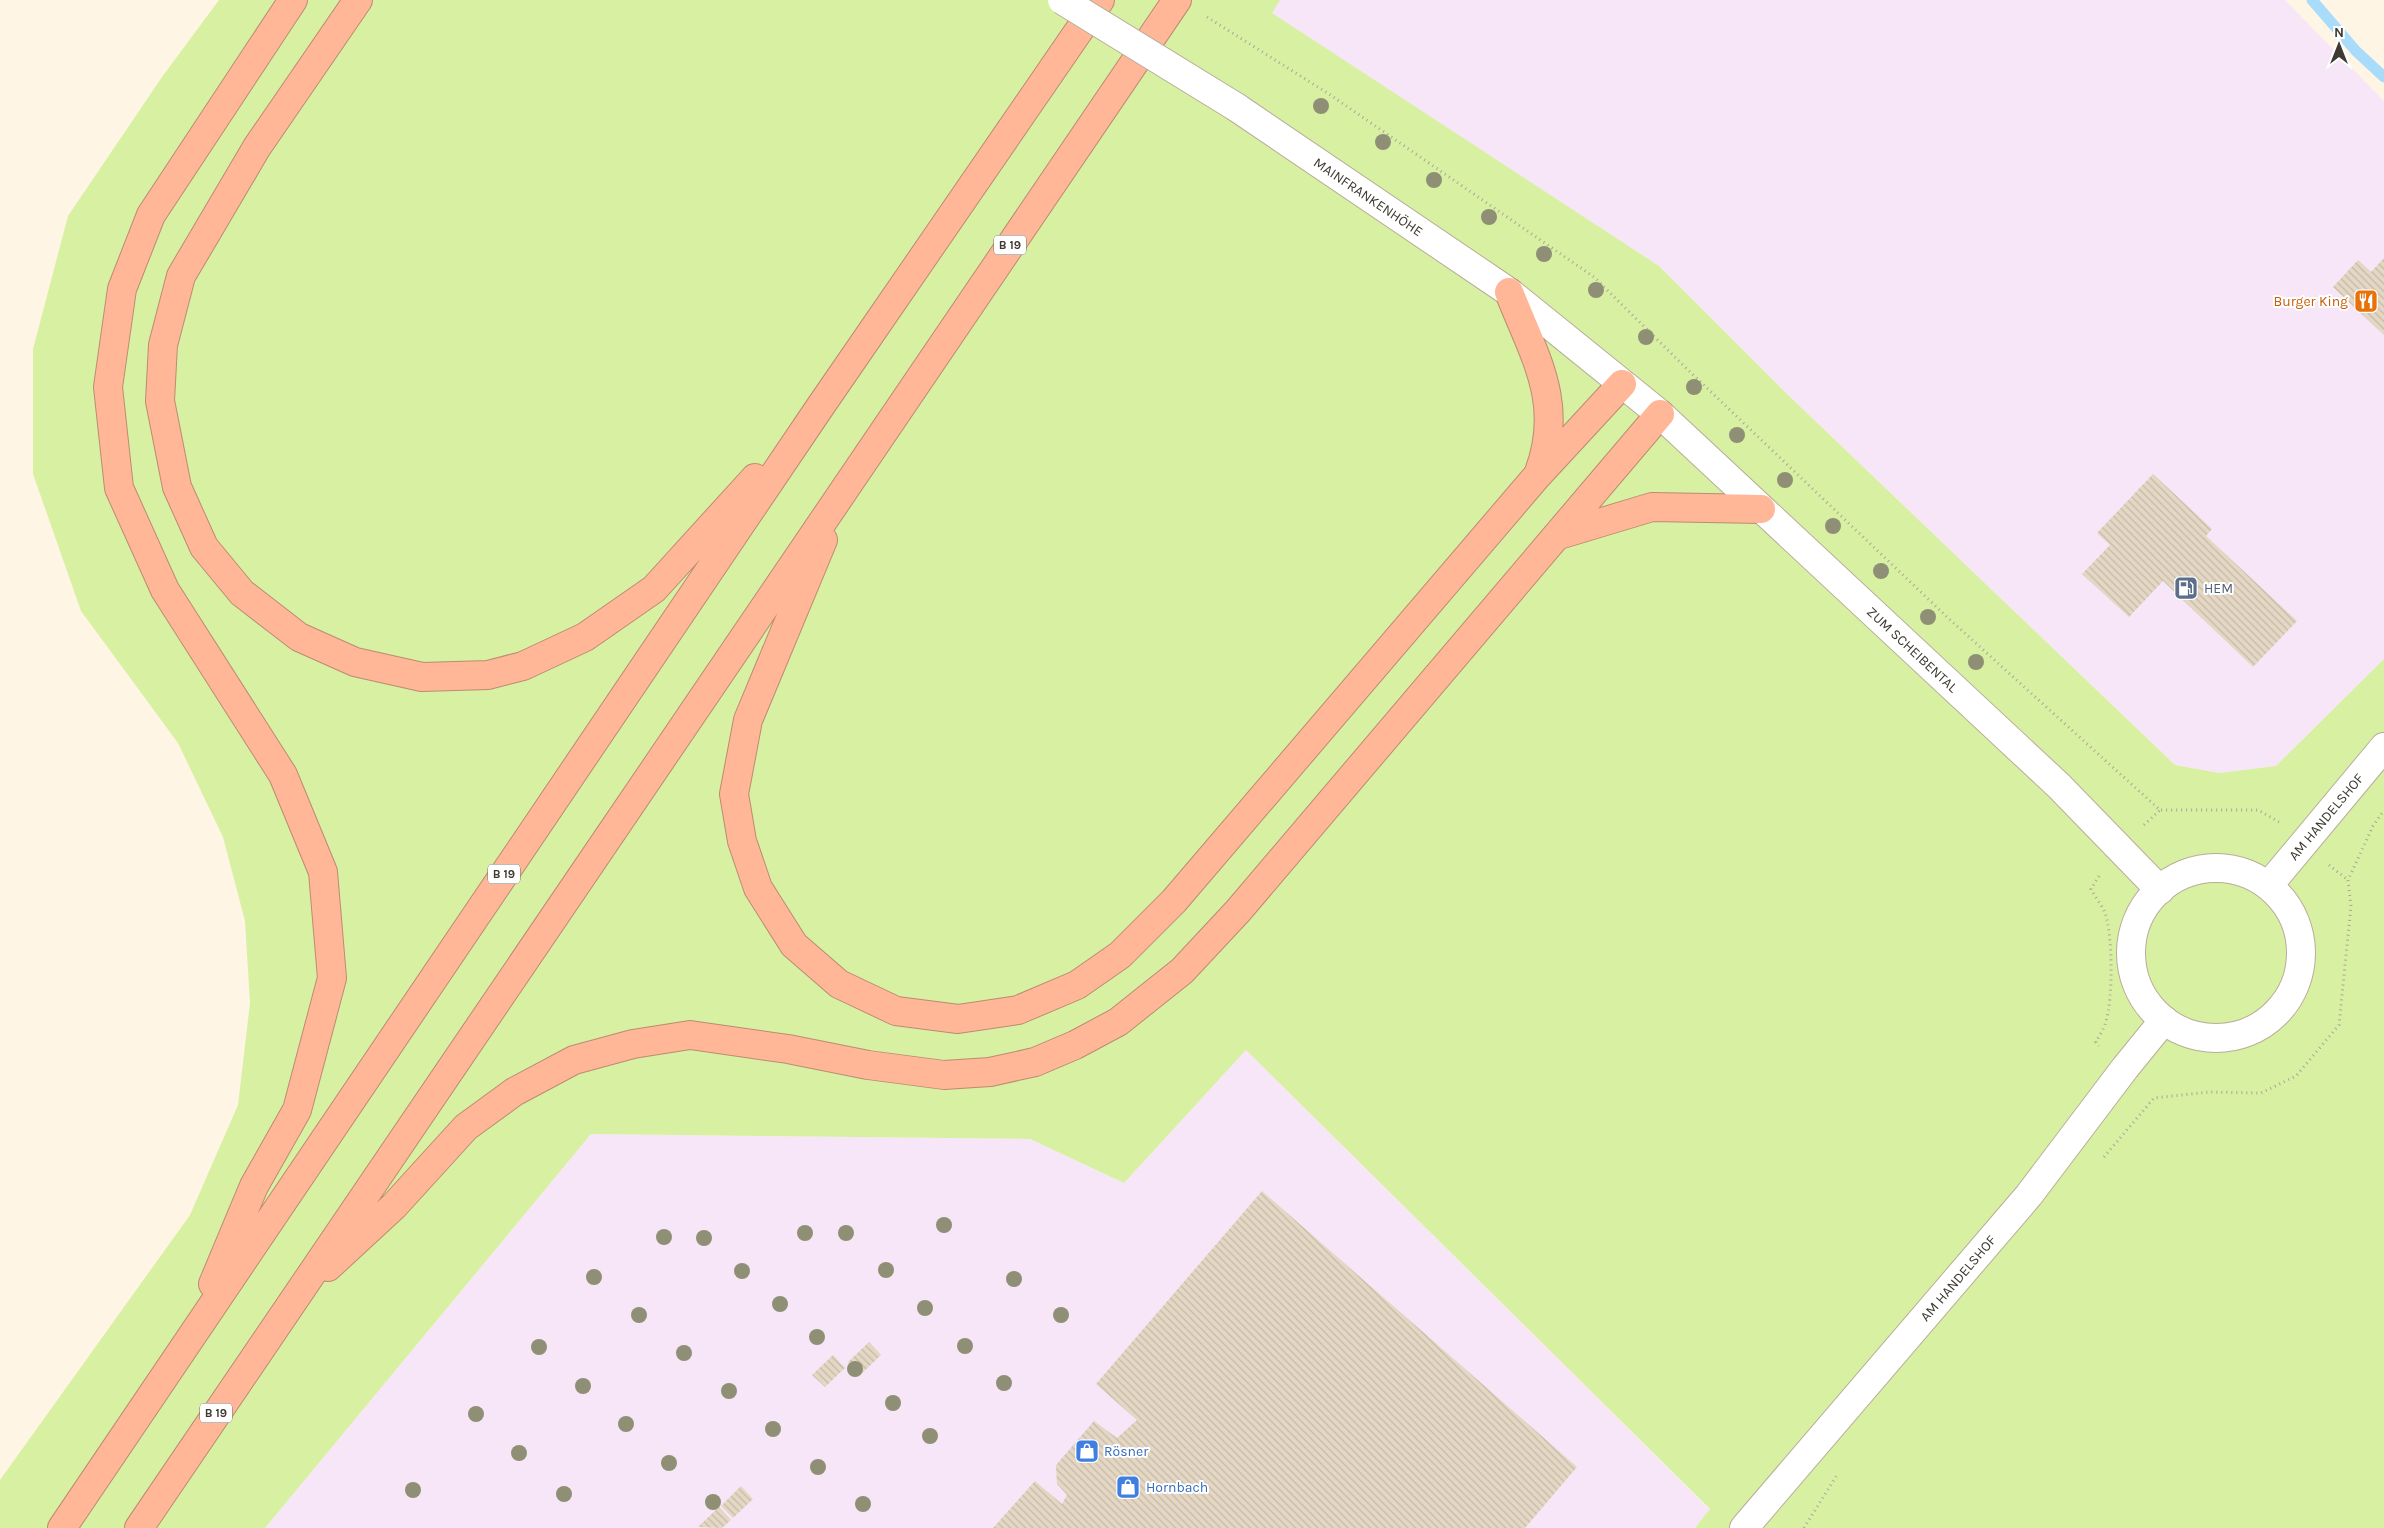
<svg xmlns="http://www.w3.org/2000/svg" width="2384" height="1528" font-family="Karla,sans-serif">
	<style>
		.commercial { fill: #f7e6f8 }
		.green { fill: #d8f0a1 }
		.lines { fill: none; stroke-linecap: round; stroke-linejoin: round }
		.stream { stroke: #a8dcfa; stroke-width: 11 }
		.building { fill: url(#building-back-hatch) }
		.secondary-casing { stroke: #b9ad9a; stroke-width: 30 }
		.highway-casing { stroke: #bb8b73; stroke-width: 30 }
		.path { stroke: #ada598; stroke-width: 3; stroke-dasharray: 1 4; stroke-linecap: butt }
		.secondary { stroke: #fff; stroke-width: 28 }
		.highway { stroke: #ffb797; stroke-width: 28 }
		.secondary-bridge-casing { stroke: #b9ad9a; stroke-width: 30; stroke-linecap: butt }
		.secondary-bridge { stroke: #fff; stroke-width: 28 }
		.tree { fill: #8e8f74 }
		.labels { text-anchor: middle; stroke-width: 4; stroke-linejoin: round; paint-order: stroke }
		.shield { fill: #fff; stroke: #78746f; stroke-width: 1 }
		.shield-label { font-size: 12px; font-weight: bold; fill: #3e3931 }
		.street-label { font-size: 14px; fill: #3e3931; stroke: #fff }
		.food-label { font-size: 14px; fill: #c56008; stroke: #fff; text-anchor: end }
		.service-label { font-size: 14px; fill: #4e5e75; stroke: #fff; text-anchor: start }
		.shop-label { font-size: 14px; fill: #366cbe; stroke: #fff; text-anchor: start }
	</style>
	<defs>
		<pattern id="building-back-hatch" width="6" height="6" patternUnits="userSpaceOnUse" patternTransform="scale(1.25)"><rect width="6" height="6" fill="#e4d7c4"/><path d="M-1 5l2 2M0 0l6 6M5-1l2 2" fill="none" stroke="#c5b9a9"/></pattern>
	</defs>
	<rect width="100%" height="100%" fill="#fff5e5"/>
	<path class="commercial" d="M 1280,0 L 2285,0 L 2384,101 L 2384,659 L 2276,766 L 2219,773 L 2175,765 L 1787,394 L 1659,266 L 1271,13 Z
		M 1246,1050 L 1710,1510 L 1695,1528 L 265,1528 L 591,1134 L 1030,1139 L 1124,1183 Z"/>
	<path class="green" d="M 219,0 L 1280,0 L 1272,13 L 1659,266 L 1787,394 L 2175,765 L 2219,773 L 2276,766 L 2384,659 L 2384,1528 L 1695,1528 L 1710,1509 L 1246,1050 L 1124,1183 L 1030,1139 L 591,1134 L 265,1528 L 0,1528 L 0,1480 L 190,1215 L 238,1105 L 250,1003 L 245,921 L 223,837 L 178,743 L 81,611 L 33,474 L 33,349 L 68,216 L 162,77 Z"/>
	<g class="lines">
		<path class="stream" d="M 2312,0 L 2356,51 L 2384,77"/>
	</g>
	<path class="building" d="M 2384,258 L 2384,335 L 2333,287 L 2358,260 L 2371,272 Z
		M 2153,474 L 2212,529 L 2206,536 L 2297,621 L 2253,667 L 2163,581 L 2129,617 L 2082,574 L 2110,545 L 2097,533 Z
		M 1262,1191 L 1577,1467 L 1525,1528 L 993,1528 L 1035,1481 L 1062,1504 L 1067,1495 L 1057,1484 L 1056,1465 L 1094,1421 L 1117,1438 L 1137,1420 L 1096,1384 Z
		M 869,1342 L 881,1355 L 860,1375 L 848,1362 Z
		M 833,1355 L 845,1368 L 825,1387 L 812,1375 Z
		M 741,1486 L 753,1499 L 733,1518 L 721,1506 Z
		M 719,1507 L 731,1520 L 722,1528 L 698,1527 Z"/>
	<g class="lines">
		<g class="secondary-casing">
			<g id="secondary">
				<path id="s1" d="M 1236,107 L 1509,292 L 1660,414 L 2059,786 L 2160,890"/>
				<circle cx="2216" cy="953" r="85"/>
				<path id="s2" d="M 2269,885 L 2384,747"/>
				<path id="s3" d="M 1744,1528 L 2029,1195 L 2125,1068 L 2164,1020"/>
			</g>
		</g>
		<g class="highway-casing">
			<path id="highway" d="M 358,0 L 257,147 L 181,276 L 163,345 L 160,401 L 177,487 L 204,547 L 242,593 L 299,637 L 355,662 L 422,677 L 488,675 L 523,666 L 585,637 L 654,589 L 755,478
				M 1509,292 C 1534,356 1565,402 1539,472
				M 1559,535 L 1652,507 L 1761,509
				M 823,540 L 748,720 L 734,794 L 742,841 L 758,888 L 794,945 L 839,984 L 896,1011 L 958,1019 L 1018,1010 L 1077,985 L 1120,955 L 1174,901 L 1537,476 L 1622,384
				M 328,1267 L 394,1206 L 466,1127 L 514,1092 L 574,1060 L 633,1044 L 690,1035 L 788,1049 L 868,1065 L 944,1075 L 990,1072 L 1035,1062 L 1075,1045 L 1118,1022 L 1182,971 L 1238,911 L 1660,414
				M 213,1284 L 254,1186 L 297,1110 L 332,978 L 323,872 L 283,775 L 165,590 L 119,488 L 108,387 L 122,289 L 151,215 L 293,0
				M 62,1528 L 820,407 L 1100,0
				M 139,1528 L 1177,0"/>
		</g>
		<path class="path" d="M 1207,17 L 1329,94 L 1594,277 L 1687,369 L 1947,617 L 2160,810 L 2258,810 L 2279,822
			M 2144,825 L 2160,810
			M 2329,865 L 2348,880
			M 2099,876 L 2091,889 C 2095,897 2102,905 2105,913 C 2113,935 2113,999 2106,1021 C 2104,1029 2099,1036 2096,1042 L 2099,1046
			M 2104,1157 L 2154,1098 L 2209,1092 L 2261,1093 L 2296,1076 L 2339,1025 L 2351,906 L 2348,880 L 2373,826 L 2384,810
			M 1804,1528 L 1837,1475"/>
		<use href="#secondary" class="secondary"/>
		<use href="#highway" class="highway"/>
		<g class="secondary-bridge-casing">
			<path id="secondary-bridge" d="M 1062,0 L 1236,107"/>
		</g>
		<use href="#secondary-bridge" class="secondary-bridge"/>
	</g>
	<g class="tree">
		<circle cx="1321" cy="106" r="8"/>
		<circle cx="1383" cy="142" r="8"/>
		<circle cx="1434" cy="180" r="8"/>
		<circle cx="1489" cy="217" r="8"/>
		<circle cx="1544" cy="254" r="8"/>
		<circle cx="1596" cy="290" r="8"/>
		<circle cx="1646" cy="337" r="8"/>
		<circle cx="1694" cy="387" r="8"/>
		<circle cx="1737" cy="435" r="8"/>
		<circle cx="1785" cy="480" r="8"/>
		<circle cx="1833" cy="526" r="8"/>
		<circle cx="1881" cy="571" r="8"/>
		<circle cx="1928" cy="617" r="8"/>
		<circle cx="1976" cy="662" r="8"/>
		<circle cx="944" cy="1225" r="8"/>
		<circle cx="805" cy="1233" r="8"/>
		<circle cx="846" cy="1233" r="8"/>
		<circle cx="664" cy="1237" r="8"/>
		<circle cx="704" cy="1238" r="8"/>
		<circle cx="886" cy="1270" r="8"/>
		<circle cx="742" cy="1271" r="8"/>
		<circle cx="594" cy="1277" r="8"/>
		<circle cx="1014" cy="1279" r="8"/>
		<circle cx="780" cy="1304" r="8"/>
		<circle cx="925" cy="1308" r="8"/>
		<circle cx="639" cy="1315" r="8"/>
		<circle cx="1061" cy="1315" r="8"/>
		<circle cx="817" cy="1337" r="8"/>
		<circle cx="965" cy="1346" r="8"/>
		<circle cx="539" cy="1347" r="8"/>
		<circle cx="684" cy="1353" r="8"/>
		<circle cx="855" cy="1369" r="8"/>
		<circle cx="1004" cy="1383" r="8"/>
		<circle cx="583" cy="1386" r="8"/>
		<circle cx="729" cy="1391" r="8"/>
		<circle cx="893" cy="1403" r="8"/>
		<circle cx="476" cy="1414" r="8"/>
		<circle cx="626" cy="1424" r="8"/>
		<circle cx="773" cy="1429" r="8"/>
		<circle cx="930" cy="1436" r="8"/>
		<circle cx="519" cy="1453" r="8"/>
		<circle cx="669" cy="1463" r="8"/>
		<circle cx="818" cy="1467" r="8"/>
		<circle cx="413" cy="1490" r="8"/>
		<circle cx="564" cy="1494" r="8"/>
		<circle cx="713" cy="1502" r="8"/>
		<circle cx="863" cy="1504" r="8"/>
	</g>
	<defs>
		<g id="restaurant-square" transform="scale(1.25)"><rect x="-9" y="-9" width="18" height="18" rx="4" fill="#e8710a" stroke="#fff"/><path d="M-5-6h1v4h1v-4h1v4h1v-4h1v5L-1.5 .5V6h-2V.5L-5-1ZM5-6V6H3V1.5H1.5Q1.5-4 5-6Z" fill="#fff"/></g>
		<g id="fuel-square" transform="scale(1.25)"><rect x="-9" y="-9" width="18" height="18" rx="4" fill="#5c6f8a" stroke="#fff"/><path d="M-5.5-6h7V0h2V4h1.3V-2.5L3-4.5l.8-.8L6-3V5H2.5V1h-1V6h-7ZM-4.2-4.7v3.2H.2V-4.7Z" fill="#fff"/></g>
		<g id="shop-square" transform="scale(1.25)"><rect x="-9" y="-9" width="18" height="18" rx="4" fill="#3f7fe0" stroke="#fff"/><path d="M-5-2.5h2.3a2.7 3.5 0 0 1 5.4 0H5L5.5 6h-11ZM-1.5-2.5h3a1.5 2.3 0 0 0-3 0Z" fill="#fff"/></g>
	</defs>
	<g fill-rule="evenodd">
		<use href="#restaurant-square" x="2366" y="301"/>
		<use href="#fuel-square" x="2186" y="588"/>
		<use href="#shop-square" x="1087" y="1451"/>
		<use href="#shop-square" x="1128" y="1487"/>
	</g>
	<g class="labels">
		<g class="shield">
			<rect x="994" y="235.5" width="32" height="19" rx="4"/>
			<rect x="488" y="864.5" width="32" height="19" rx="4"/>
			<rect x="200" y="1403.5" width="32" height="19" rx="4"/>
		</g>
		<g class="shield-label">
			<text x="1010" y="249">B 19</text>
			<text x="504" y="878">B 19</text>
			<text x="216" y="1417">B 19</text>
		</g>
		<g class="street-label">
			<text dy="5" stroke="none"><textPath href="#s1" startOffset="160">MAINFRANKENHÖHE</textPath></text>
			<text dy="5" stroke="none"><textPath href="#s1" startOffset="869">ZUM SCHEIBENTAL</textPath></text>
			<text dy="5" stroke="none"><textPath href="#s2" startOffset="89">AM HANDELSHOF</textPath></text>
			<text dy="5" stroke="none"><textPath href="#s3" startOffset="329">AM HANDELSHOF</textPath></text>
		</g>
		<g class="food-label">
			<text x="2348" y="306">Burger King</text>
		</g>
		<g class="service-label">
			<text x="2204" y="593">HEM</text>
		</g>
		<g class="shop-label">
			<text x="1104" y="1456">Rösner</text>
			<text x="1146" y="1492">Hornbach</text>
		</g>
	</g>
	<g transform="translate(2339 45)" stroke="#ffffff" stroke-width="4" paint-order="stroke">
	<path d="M0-4L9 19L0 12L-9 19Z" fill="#3e3931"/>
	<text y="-8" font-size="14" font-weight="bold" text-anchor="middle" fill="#3e3931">N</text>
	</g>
</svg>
